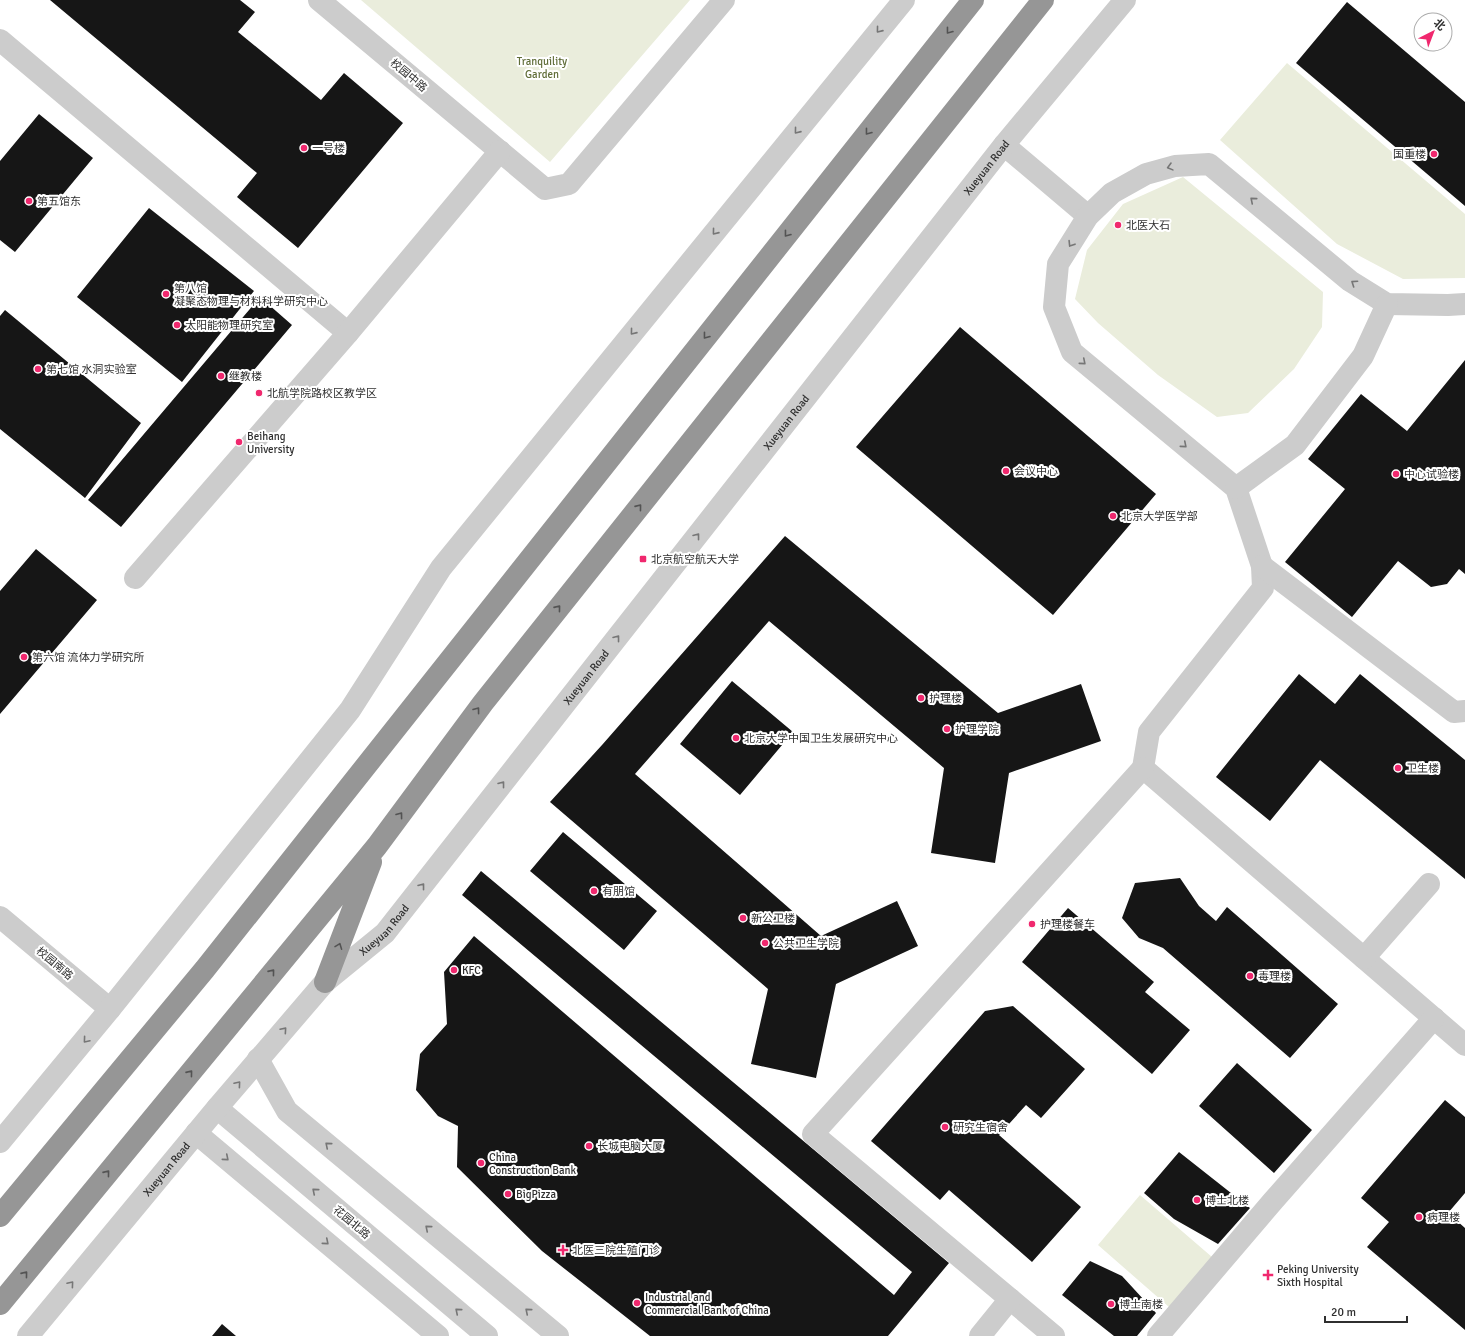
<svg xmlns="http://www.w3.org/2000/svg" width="1465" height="1336" font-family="Signika,'Noto Sans SC',sans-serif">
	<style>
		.green { fill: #eaeddc }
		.building { fill: #161616 }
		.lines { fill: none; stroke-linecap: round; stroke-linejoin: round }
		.minor { stroke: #ccc; stroke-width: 22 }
		.highway { stroke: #969696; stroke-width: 22 }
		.oneway { stroke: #767676 }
		.oneway2 { stroke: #535353 }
		.poi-dot { fill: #f0286e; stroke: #fff; stroke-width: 1.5 }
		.labels { text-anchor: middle; stroke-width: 4; stroke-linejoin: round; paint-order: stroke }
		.park-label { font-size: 11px; fill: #616e3a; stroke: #fff }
		.street-label { font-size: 11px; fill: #2f2f2f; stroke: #fff }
		.poi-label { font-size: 11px; fill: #2f2f2f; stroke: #fff; text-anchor: start }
	</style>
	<rect width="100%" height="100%" fill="#fff"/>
	<path class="green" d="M 361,0 L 690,0 L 550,162 Z
		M 1287,63 L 1465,214 L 1465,278 L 1403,279 L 1337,244 L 1220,140 Z
		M 1183,177 L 1323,292 L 1322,327 L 1294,369 L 1248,413 L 1217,417 L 1158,375 L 1098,323 L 1075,299 L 1087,250 L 1123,204 Z
		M 1140,1195 L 1212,1257 L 1169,1307 L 1098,1245 Z"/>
	<path class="building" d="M 50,0 L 240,0 L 255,12 L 238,32 L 321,100 L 344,73 L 403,123 L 298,248 L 237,197 L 257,173 Z
		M 1347,2 L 1465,102 L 1465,206 L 1296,63 Z
		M 39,114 L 93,158 L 15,252 L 0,240 L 0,161 Z
		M 149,208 L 254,291 L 182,382 L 77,297 Z
		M 260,297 L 292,325 L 121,527 L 88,500 Z
		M 5,310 L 141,423 L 85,498 L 0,429 L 0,316 Z
		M 960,327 L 1156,494 L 1053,615 L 856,447 Z
		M 1465,360 L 1465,574 L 1459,569 L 1447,584 L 1431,587 L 1398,561 L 1352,617 L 1285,562 L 1345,489 L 1308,459 L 1361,394 L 1407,431 Z
		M 785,536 L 998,713 L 1081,684 L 1101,741 L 1009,773 L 995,863 L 931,853 L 944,768 L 769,621 L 635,774 L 821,936 L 897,901 L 918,946 L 836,984 L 816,1078 L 751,1064 L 768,989 L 550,802 L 602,745 Z
		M 36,549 L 97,600 L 0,714 L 0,591 Z
		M 1299,674 L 1335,704 L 1360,674 L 1465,760 L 1465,879 L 1320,760 L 1270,821 L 1216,777 Z
		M 732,681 L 793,732 L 740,795 L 680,744 Z
		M 563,832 L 657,911 L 624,950 L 530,871 Z
		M 481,871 L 949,1263 L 888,1336 L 650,1336 L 542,1251 L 457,1167 L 458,1126 L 438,1116 L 416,1090 L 420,1054 L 447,1024 L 444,972 L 474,936 L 894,1295 L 912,1272 L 462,895 Z
		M 1180,878 L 1199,906 L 1216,921 L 1227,907 L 1338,1004 L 1290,1058 L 1163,948 L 1139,938 L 1122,918 L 1135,883 Z
		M 1068,908 L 1154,982 L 1145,992 L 1190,1030 L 1152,1074 L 1022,962 Z
		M 1013,1006 L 1085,1069 L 1041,1118 L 1026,1105 L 999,1135 L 1081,1207 L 1032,1262 L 949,1190 L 940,1200 L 871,1141 L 985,1011 Z
		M 1237,1063 L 1312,1130 L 1274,1173 L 1199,1106 Z
		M 1445,1100 L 1465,1117 L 1465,1193 L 1448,1213 L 1465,1228 L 1465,1330 L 1367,1247 L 1389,1222 L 1361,1198 Z
		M 1179,1152 L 1250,1208 L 1218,1244 L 1174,1219 L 1144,1193 Z
		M 1090,1261 L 1122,1276 L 1156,1313 L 1137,1336 L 1114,1336 L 1062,1295 Z
		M 222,1324 L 236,1336 L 212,1336 Z"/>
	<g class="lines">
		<g class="minor">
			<path d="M 319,0 L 545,189 L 569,184 L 724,0"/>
			<path d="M 0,40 L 348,333"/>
			<path d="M 1004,145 L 1088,216"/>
			<path d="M 1465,304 L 1448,305 L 1387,304 L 1350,281 L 1209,164 L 1175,166 L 1146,174 L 1112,193 L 1088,216 L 1058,264 L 1054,307 L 1072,352 L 1236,488 L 1262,566 L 1263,588 L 1149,732 L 1143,768 L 1465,1045"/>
			<path d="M 1236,488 L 1295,445 L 1363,356 L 1387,304"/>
			<path d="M 1262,566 L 1454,712 L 1465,711"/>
			<path d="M 135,578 L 348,333 L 500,151"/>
			<path d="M 0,917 L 110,1009"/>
			<path d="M 1364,958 L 1429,884"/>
			<path d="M 258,1059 L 287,1111 L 558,1336"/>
			<path d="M 217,1108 L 487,1336"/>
			<path d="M 196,1133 L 438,1336"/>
			<path d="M 0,1142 L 110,1009 L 350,710 L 441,568 L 904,0"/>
			<path d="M 1010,1299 L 1054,1336"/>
			<path id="s1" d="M 28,1336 L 217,1108 L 325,982 L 385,933 L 1004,145 L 1125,0"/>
			<path d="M 980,1336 L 1010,1299 L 813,1134 L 1143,768"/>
			<path d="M 1158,1336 L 1273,1201 L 1434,1018"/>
		</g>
		<path class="highway" d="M 325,982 L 371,862
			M 0,1216 L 205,969 L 973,0
			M 0,1304 L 377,846 L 483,703 L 1043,0"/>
	</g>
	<defs><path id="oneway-chevron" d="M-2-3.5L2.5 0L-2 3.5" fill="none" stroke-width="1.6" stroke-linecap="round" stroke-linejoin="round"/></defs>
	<g class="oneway">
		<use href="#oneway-chevron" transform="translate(879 30) rotate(129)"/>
		<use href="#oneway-chevron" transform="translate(797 131) rotate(129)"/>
		<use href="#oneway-chevron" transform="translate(1170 167) rotate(165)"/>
		<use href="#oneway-chevron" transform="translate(1253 200) rotate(-140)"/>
		<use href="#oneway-chevron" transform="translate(715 232) rotate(129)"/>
		<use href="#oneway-chevron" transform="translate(1071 244) rotate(122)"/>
		<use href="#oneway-chevron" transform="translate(1354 283) rotate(-146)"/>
		<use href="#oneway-chevron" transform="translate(633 332) rotate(129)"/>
		<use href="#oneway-chevron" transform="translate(1083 362) rotate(40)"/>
		<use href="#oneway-chevron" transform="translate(1184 445) rotate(40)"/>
		<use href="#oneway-chevron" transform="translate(697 536) rotate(-52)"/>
		<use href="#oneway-chevron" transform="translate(617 638) rotate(-52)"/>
		<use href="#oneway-chevron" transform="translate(502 784) rotate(-52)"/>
		<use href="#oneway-chevron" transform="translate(422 886) rotate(-52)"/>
		<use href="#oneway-chevron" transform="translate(284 1030) rotate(-49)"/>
		<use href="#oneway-chevron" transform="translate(86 1040) rotate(130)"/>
		<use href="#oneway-chevron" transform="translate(238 1084) rotate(-50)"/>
		<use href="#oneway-chevron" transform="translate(328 1145) rotate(-140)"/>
		<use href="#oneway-chevron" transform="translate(226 1158) rotate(40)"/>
		<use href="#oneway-chevron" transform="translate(315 1191) rotate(-140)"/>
		<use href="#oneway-chevron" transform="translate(428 1228) rotate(-140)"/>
		<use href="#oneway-chevron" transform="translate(326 1242) rotate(40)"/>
		<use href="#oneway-chevron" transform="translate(71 1284) rotate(-50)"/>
		<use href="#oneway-chevron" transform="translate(458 1311) rotate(-140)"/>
		<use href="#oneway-chevron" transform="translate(528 1311) rotate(-140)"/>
	</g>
	<g class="oneway2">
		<use href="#oneway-chevron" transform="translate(949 31) rotate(128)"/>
		<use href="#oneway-chevron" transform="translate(868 132) rotate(128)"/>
		<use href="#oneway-chevron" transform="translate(787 234) rotate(128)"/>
		<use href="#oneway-chevron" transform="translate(706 336) rotate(128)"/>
		<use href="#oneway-chevron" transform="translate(639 507) rotate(-51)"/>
		<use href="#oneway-chevron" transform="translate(558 608) rotate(-51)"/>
		<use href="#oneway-chevron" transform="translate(477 710) rotate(-53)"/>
		<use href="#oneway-chevron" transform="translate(400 815) rotate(-53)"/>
		<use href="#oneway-chevron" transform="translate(339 946) rotate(-69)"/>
		<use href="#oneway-chevron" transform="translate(272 972) rotate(-51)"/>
		<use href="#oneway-chevron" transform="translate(190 1073) rotate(-51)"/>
		<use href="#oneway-chevron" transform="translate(107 1173) rotate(-51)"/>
		<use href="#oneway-chevron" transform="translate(25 1274) rotate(-51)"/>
	</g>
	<g class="poi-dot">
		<circle cx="304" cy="148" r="4"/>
		<circle cx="1434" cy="154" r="4"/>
		<circle cx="29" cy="201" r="4"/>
		<circle cx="1118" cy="225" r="4"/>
		<circle cx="166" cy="294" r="4"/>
		<circle cx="177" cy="325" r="4"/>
		<circle cx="38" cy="369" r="4"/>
		<circle cx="221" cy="376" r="4"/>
		<circle cx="259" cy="393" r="4"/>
		<circle cx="239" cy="442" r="4"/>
		<circle cx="1006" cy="471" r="4"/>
		<circle cx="1396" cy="474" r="4"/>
		<circle cx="1113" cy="516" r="4"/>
		<rect x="639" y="555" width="8" height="8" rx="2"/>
		<circle cx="24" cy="657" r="4"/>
		<circle cx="921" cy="698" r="4"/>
		<circle cx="947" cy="729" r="4"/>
		<circle cx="736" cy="738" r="4"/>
		<circle cx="1398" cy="768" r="4"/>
		<circle cx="594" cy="891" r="4"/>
		<circle cx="743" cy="918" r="4"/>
		<circle cx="1032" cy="924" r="4"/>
		<circle cx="765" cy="943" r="4"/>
		<circle cx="454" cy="970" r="4"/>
		<circle cx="1250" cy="976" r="4"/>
		<circle cx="945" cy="1127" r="4"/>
		<circle cx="589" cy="1146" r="4"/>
		<circle cx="481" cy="1163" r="4"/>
		<circle cx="508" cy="1194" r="4"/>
		<circle cx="1197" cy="1200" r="4"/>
		<circle cx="1419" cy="1217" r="4"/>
		<path d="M561 1244h4v4h4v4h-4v4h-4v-4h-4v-4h4z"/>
		<path d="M1266 1269h4v4h4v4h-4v4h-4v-4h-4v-4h4z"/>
		<circle cx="637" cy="1303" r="4"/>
		<circle cx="1111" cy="1304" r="4"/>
	</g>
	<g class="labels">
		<g class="park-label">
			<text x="542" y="65">Tranquility<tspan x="542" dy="13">Garden</tspan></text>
		</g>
		<g class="street-label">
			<text transform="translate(409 75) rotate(40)" y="4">校园中路</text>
			<text dy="4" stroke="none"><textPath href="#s1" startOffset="1513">Xueyuan Road</textPath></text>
			<text dy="4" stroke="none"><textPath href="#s1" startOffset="1189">Xueyuan Road</textPath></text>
			<text dy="4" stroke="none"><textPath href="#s1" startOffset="865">Xueyuan Road</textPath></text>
			<text dy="4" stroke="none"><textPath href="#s1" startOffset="541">Xueyuan Road</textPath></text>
			<text transform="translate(55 963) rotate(40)" y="4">校园南路</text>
			<text dy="4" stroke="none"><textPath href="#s1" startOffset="217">Xueyuan Road</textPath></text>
			<text transform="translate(352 1222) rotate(40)" y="4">花园北路</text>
		</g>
		<g class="poi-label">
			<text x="312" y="152">一号楼</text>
			<text x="1426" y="158" text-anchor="end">国重楼</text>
			<text x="37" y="205">第五馆东</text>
			<text x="1126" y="229">北医大石</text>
			<text x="174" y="292">第八馆<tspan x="174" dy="13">凝聚态物理与材料科学研究中心</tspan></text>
			<text x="185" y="329">太阳能物理研究室</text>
			<text x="46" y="373">第七馆 水洞实验室</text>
			<text x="229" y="380">继教楼</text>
			<text x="267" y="397">北航学院路校区教学区</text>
			<text x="247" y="440">Beihang<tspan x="247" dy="13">University</tspan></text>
			<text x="1014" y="475">会议中心</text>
			<text x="1404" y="478">中心试验楼</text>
			<text x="1121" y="520">北京大学医学部</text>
			<text x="651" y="563">北京航空航天大学</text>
			<text x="32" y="661">第六馆 流体力学研究所</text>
			<text x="929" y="702">护理楼</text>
			<text x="955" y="733">护理学院</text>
			<text x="744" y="742">北京大学中国卫生发展研究中心</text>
			<text x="1406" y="772">卫生楼</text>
			<text x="602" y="895">有朋馆</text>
			<text x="751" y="922">新公卫楼</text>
			<text x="1040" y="928">护理楼餐车</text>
			<text x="773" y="947">公共卫生学院</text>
			<text x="462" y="974">KFC</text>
			<text x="1258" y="980">毒理楼</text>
			<text x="953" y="1131">研究生宿舍</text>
			<text x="597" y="1150">长城电脑大厦</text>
			<text x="489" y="1161">China<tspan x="489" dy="13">Construction Bank</tspan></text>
			<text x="516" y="1198">BigPizza</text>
			<text x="1205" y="1204">博士北楼</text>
			<text x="1427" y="1221">病理楼</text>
			<text x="572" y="1254">北医三院生殖门诊</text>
			<text x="1277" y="1273">Peking University<tspan x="1277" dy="13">Sixth Hospital</tspan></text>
			<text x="645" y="1301">Industrial and<tspan x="645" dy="13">Commercial Bank of China</tspan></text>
			<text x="1119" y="1308">博士南楼</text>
		</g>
	</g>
	<g transform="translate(1433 32) rotate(42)"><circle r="19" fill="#ffffff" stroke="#acacac"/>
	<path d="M0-3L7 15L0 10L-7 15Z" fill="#f0286e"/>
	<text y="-6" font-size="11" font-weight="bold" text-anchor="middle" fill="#2f2f2f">北</text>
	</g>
	<path d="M1325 1316v6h82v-6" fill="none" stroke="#2f2f2f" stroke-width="2"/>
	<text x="1331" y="1316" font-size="12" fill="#2f2f2f" stroke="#ffffff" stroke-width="3" paint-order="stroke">20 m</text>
</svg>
